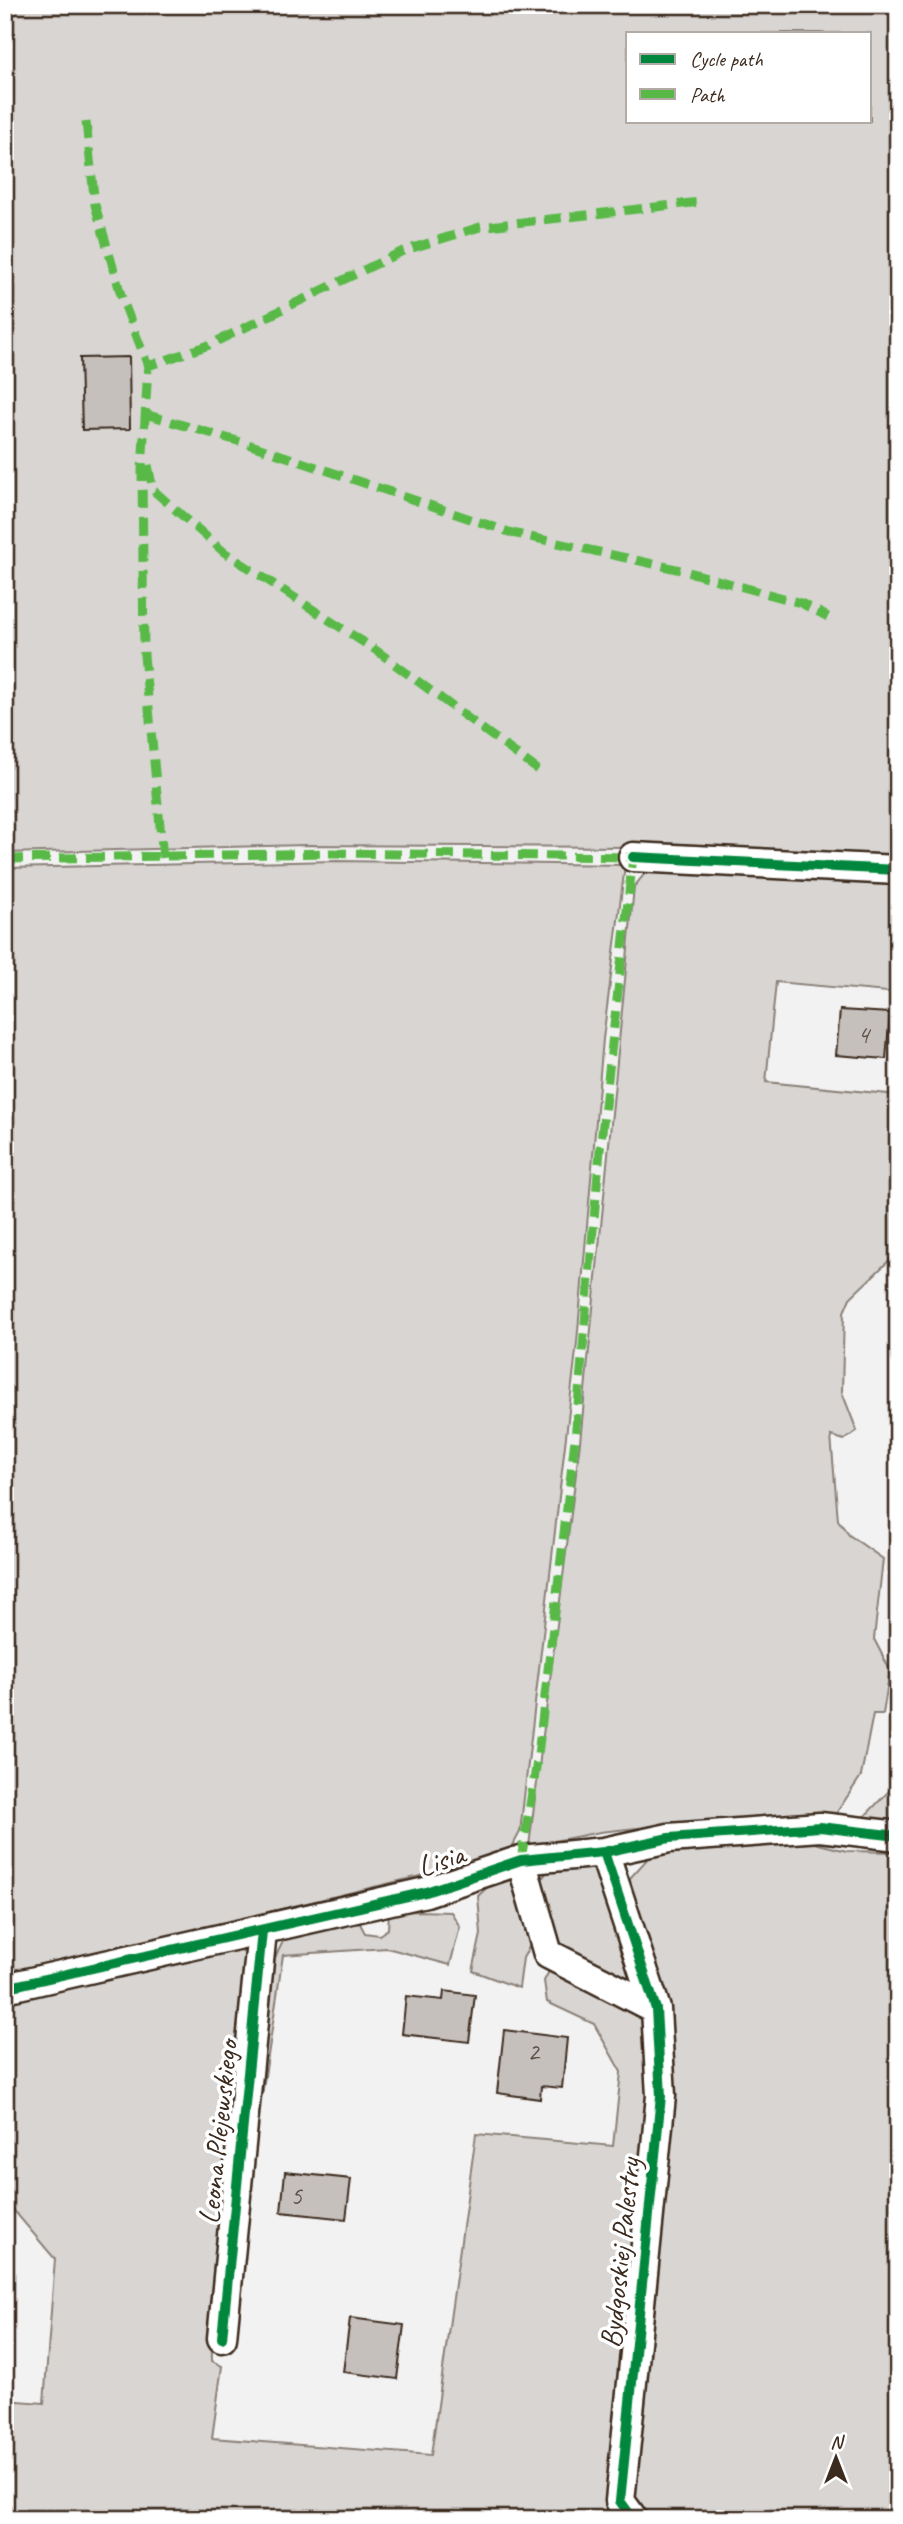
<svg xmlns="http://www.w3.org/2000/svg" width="903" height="2524" font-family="Caveat,sans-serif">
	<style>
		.green { fill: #d8d5d2; stroke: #8a8078; stroke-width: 2; fill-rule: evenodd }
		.building { fill: #c6c0bd; stroke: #3b2a1e; stroke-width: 2 }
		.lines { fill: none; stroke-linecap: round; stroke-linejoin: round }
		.street-casing { stroke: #3b2a1e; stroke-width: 33 }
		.street { stroke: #fff; stroke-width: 28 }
		.quiet { stroke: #58b947; stroke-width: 9; stroke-dasharray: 18 9; stroke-linecap: butt }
		.cycleway-casing { stroke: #fff; stroke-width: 15 }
		.cycleway { stroke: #00873e; stroke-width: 10 }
		.labels { text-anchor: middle; stroke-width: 7; stroke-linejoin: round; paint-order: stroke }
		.number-label { font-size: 26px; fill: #5e5046 }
		.street-label { font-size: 30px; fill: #3b2a1e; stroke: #fff }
	</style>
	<rect width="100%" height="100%" fill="#f3f2f2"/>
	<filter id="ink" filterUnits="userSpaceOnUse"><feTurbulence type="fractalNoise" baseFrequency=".0143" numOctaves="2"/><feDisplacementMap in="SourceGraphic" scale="14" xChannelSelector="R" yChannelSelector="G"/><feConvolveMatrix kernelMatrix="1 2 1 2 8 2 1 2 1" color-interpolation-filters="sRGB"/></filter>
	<g filter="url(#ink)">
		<path class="green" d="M 5,5 L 898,5 L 898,862 L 632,847 L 306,845 L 5,853 ZM 628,33 L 870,33 L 870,121 L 628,121 Z
			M 337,861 L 625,865 L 603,1039 L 577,1342 L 520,1832 L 508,1855 L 5,1975 L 5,868 Z
			M 658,865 L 898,877 L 898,993 L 776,982 L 766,1082 L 898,1095 L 898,1252 L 850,1298 L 844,1312 L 842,1392 L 857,1431 L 844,1440 L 831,1436 L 838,1520 L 849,1535 L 883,1559 L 874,1639 L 890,1670 L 883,1714 L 873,1714 L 861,1776 L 833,1818 L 720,1819 L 600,1832 L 529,1846 L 580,1442 L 634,887 L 646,872 Z
			M 898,1775 L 898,1825 L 861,1820 L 891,1789 Z
			M 802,1840 L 847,1851 L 898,1852 L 898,2519 L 647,2519 L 632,2496 L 669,2121 L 630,1878 L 649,1857 L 690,1843 Z
			M 580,1864 L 595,1870 L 606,1890 L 632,1987 L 565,1950 L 543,1915 L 539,1884 L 548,1870 Z
			M 497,1878 L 516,1879 L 531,1926 L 530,1945 L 523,1958 L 519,1988 L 473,1971 L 481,1934 L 478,1896 Z
			M 418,1911 L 451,1912 L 460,1927 L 450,1965 L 387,1948 L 283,1955 L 262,2096 L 257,2060 L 268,2014 L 273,1962 L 288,1931 L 357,1918 L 365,1933 L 379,1935 L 388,1929 L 389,1912 Z
			M 234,1947 L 251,1955 L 231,2164 L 220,2207 L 211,2302 L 212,2361 L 222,2366 L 212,2438 L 431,2455 L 476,2134 L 613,2146 L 621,2072 L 594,2024 L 547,2002 L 544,1981 L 550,1969 L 642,2014 L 651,2068 L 617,2519 L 5,2519 L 5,2400 L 44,2403 L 55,2259 L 5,2200 L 5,1999 Z"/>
		<path class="building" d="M 129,357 L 130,429 L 82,430 L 80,358 Z
			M 840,1010 L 890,1013 L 886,1059 L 836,1055 Z
			M 444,1991 L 475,1995 L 469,2042 L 402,2034 L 406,1996 L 443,2000 Z
			M 504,2030 L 567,2038 L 562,2088 L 541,2086 L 540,2099 L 497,2093 Z
			M 285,2172 L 351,2179 L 346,2219 L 281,2212 Z
			M 350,2318 L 404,2325 L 397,2379 L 343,2372 Z"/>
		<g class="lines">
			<g class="street-casing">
				<path id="street" d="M 633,857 L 898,870
					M 604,1852 L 656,2009 L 661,2096 L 620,2501 L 633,2519
					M 521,1860 L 548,1954 L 656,2009
					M 5,1988 L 426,1892 L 521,1860 L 604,1852 L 669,1838 L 820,1827 L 898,1836
					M 222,2338 L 262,1931"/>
			</g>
			<use href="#street" class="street"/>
			<path class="quiet" d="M 86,122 L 95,205 L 122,298 L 148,366
				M 145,414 L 251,445 L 512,533 L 681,570 L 801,603 L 828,617
				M 148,465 L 153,490 L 224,552 L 377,651 L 538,770
				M 163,858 L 144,655 L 142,471 L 148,366 L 209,345 L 403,251 L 480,227 L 700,202
				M 5,859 L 329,853 L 633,857 L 600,1150 L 575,1439 L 538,1755 L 521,1860"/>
			<g class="cycleway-casing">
				<path id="cycleway" d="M 633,857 L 898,870
					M 604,1852 L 656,2009 L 661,2096 L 620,2501 L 633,2519
					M 5,1988 L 426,1892 L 521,1860 L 604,1852 L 669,1838 L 820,1827 L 898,1836
					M 222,2338 L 262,1931"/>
			</g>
			<use href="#cycleway" class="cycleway"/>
		</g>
	</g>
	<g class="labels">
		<g class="number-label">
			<text x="863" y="1043">4</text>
			<text x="533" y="2060">2</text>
			<text x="296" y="2204">5</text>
		</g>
		<g class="street-label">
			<text transform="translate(441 1860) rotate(-18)" y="10">Lisia</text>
			<text transform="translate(218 2132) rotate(-84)" y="10">Leona Plejewskiego</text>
			<text transform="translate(620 2253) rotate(-84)" y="10">Bydgoskiej Palestry</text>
		</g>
	</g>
	<rect width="903" height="2524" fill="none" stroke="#fff" stroke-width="28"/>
	<rect x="14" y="14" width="875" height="2496" fill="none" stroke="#3b2a1e" stroke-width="2.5" filter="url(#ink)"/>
	<rect x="626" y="32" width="245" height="91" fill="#ffffff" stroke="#b1aaa5" stroke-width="2"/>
	<rect x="640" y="54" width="35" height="10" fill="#00873e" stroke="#b1aaa5" stroke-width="2"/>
	<text x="690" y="66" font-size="21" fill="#3b2a1e">Cycle path</text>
	<rect x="640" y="89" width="35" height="10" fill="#58b947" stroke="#b1aaa5" stroke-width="2"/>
	<text x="690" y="102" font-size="21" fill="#3b2a1e">Path</text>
	<g transform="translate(836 2458)" stroke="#ffffff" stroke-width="5" paint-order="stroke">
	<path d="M0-5L12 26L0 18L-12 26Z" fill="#3b2a1e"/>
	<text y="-10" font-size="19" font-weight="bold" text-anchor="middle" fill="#3b2a1e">N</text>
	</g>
</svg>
